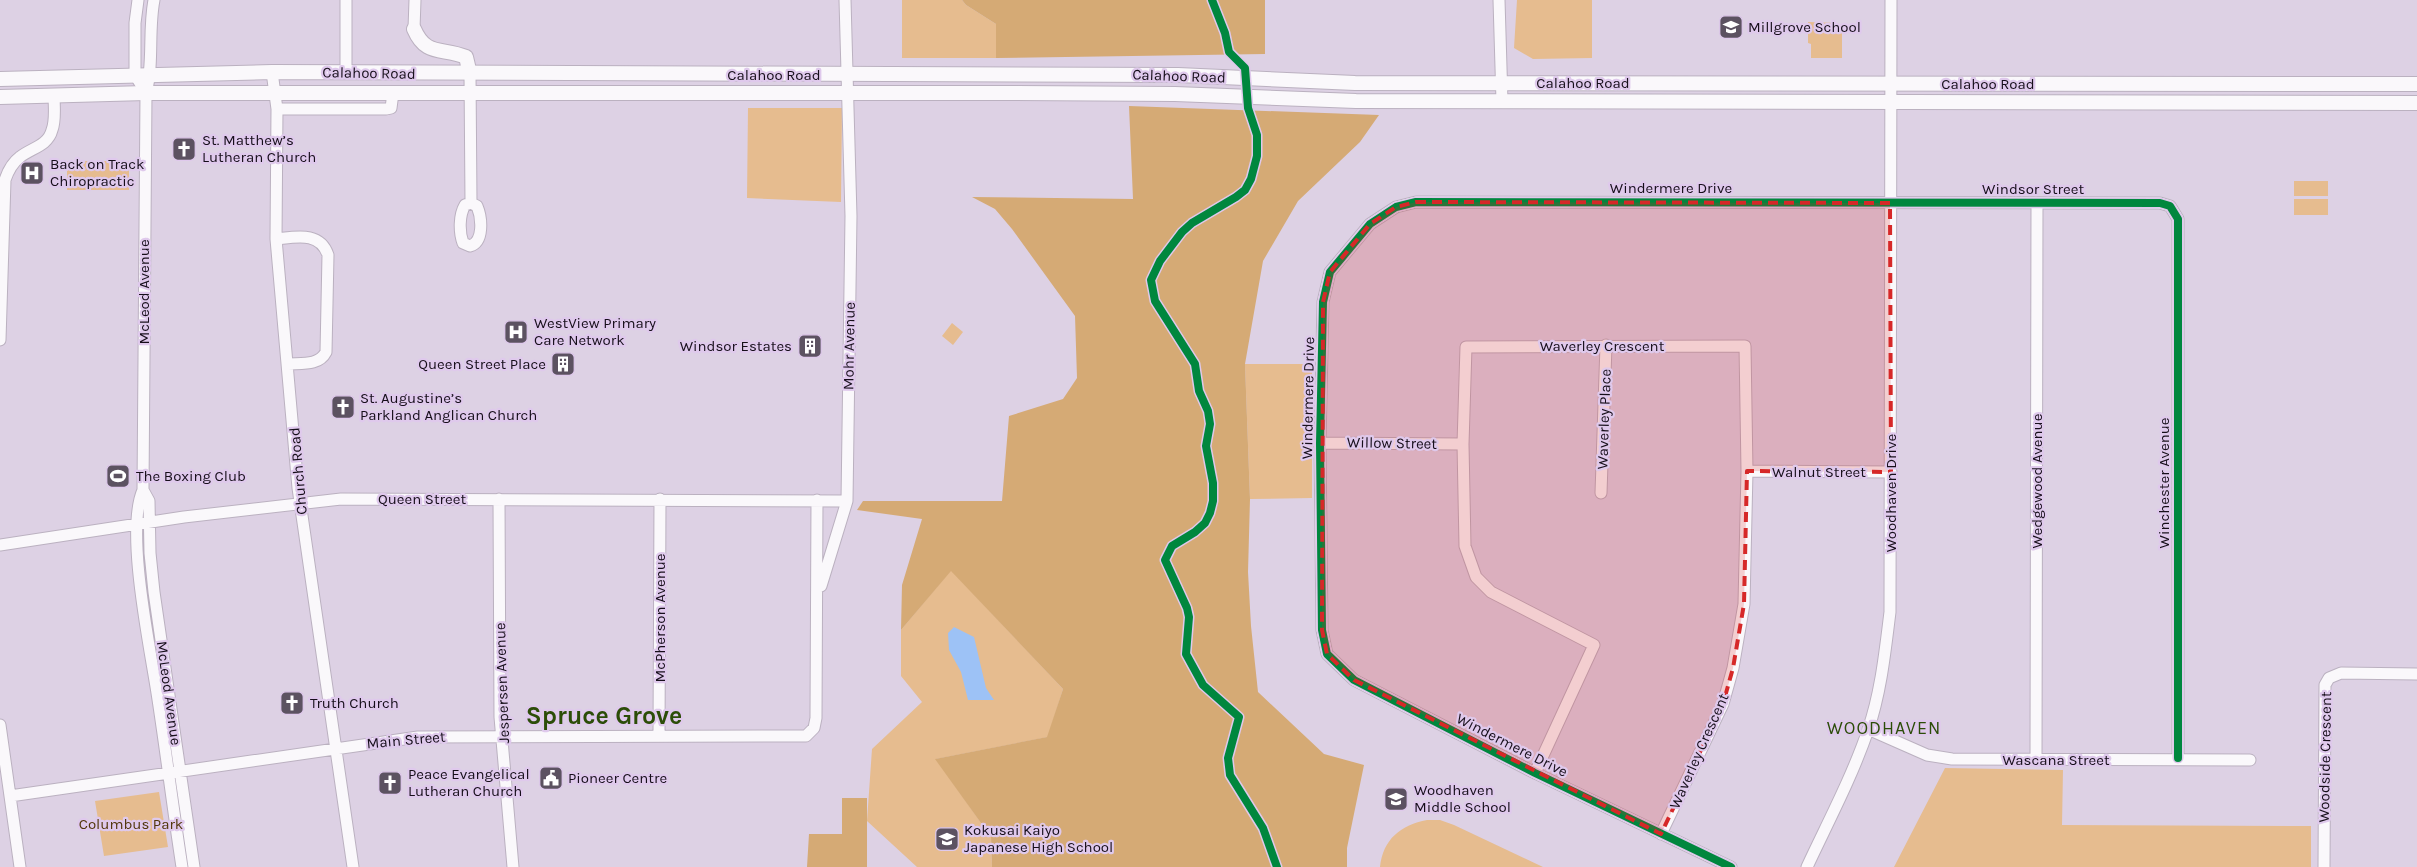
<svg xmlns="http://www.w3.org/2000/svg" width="2417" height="867" font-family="Karla,sans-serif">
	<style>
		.green { fill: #e6bc8f }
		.forest { fill: #d5aa75 }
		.water { fill: #9dc2f6 }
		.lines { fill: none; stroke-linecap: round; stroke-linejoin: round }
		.minor-casing { stroke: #bbb1c0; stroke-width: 13 }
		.major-casing { stroke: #bbb1c0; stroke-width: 16 }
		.minor { stroke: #faf8fb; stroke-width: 11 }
		.major { stroke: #faf8fb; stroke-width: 14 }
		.cycleway-casing { stroke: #dfc9ec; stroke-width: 11 }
		.cycleway { stroke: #00873e; stroke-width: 8 }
		.marked { fill: #d62828; fill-opacity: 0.2; stroke: #d62828; stroke-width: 4; stroke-dasharray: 10 6; stroke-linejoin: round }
		.labels { text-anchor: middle; stroke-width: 4.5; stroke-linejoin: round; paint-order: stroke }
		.poi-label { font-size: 15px; fill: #160e1a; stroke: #dfc9ec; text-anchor: start }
		.street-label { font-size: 15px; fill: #160e1a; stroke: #dfc9ec }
		.park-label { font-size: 15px; fill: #51350a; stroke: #dfc9ec }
		.quarter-label { font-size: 18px; letter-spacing: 1px; fill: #2c4d08; stroke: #dfc9ec }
		.town-label { font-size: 25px; font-weight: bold; fill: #2c4d08; stroke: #dfc9ec }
	</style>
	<rect width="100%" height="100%" fill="#ddd1e4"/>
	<path class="green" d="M 902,0 L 962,0 L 966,5 L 996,24 L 996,58 L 902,58 Z
		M 1517,0 L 1592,0 L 1592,58 L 1533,59 L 1514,48 Z
		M 1808,22 L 1838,23 L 1842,28 L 1842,58 L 1811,58 L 1811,44 L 1808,43 Z
		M 748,108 L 842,108 L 841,202 L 747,198 Z
		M 67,161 L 129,161 L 129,190 L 67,190 Z
		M 2294,181 L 2328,181 L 2328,196 L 2294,196 Z
		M 2294,199 L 2328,199 L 2328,215 L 2294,215 Z
		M 952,323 L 963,332 L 953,345 L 942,336 Z
		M 1245,364 L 1312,364 L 1312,498 L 1250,499 Z
		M 951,570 L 1063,689 L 1048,737 L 936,759 L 991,837 L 992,867 L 917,867 L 867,821 L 872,749 L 922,702 L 901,676 L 901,630 Z
		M 1945,768 L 2063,770 L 2062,825 L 2311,826 L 2311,867 L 1894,867 Z
		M 159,792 L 168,847 L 104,856 L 95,801 Z
		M 1427,820 L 1440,820 L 1454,825 L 1543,867 L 1380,867 C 1383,839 1401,825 1427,820 Z"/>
	<path class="forest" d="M 962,0 L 1265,0 L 1265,54 L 996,58 L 996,24 L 966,5 Z
		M 1129,106 L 1379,115 L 1360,142 L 1298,201 L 1263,261 L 1245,364 L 1250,499 L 1248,572 L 1251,626 L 1258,692 L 1324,754 L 1364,765 L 1347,848 L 1347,867 L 992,867 L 991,837 L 935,759 L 1047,737 L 1063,689 L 951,571 L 901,630 L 902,585 L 922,519 L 857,510 L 863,501 L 1002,501 L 1009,416 L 1063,399 L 1077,378 L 1075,316 L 1012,229 L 995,209 L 972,197 L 1133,199 Z
		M 842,798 L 867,798 L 867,867 L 807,867 L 809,834 L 842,834 Z"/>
	<path class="water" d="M 954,627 L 974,637 L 986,688 L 994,700 L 968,700 L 961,672 L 949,650 L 948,633 Z"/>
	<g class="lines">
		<g class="minor-casing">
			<path id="minor" d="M 138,0 L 135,23 L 135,75 L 146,93
				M 154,0 C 148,31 154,63 146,93 L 143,490 C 125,530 150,647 157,693 C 166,751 173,809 182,867
				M 346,0 L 346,72
				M 1499,0 L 1502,101
				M 414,29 L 415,0
				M 272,72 L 277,109 L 276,239 L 298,488 L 353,867
				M 470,74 L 471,203
				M 277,109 L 386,109 L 391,108 L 393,93
				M 471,203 L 477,206 C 482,218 484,242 470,246 L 463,243 C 459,232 459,215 465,205 Z
				M 276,239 C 296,237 320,231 328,255 L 326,352 C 319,366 301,363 288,364
				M 0,340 L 5,180 C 8,171 12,163 20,157 C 31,148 48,146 52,130 C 56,120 54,106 54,95
				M 1320,443 L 1463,444
				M 1747,471 L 1891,472
				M 143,490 L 149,501 L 150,553 L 154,592 L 194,867
				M 1601,493 L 1606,345
				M 499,499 L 500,717 L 513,867
				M 0,545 L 184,517 L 341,499 L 847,501
				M 821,586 L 847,501 L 851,216 L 845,0
				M 0,725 L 20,867
				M 1868,729 L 1927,755 L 1952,759 L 2250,760
				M 659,736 L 660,499
				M 2036,760 L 2037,203
				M 1535,773 L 1594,645 L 1491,592 L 1476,577 L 1465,546 L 1463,444 L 1466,347 L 1745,346 L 1747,471 L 1744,604 L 1733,668 L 1723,704 L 1661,834
				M 10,796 L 418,737 L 806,736 L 814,728 L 816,718 L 817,500
				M 1731,867 L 1535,773 L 1354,680 L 1327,654 L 1322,630 L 1320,443 L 1323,302 L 1330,272 L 1370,224 L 1396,207 L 1416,202 L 2160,203 L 2170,206 L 2178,219 L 2178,758
				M 1807,867 C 1828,822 1852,777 1868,730 C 1881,692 1885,652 1890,612 L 1891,0
				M 2324,867 L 2325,685 L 2329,678 L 2341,673 L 2417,674"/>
		</g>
		<g class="major-casing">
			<path id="major" d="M 414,29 C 426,57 442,47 466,57 L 470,74
				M 0,79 L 272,72 L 1178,75 L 1355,83 L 2417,84
				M 0,97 L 146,93 L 1007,93 L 1175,94 L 1356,101 L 2417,103"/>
		</g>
		<use href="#minor" class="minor"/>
		<use href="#major" class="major"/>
		<g class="cycleway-casing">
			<path id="cycleway" d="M 1212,0 L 1225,33 L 1229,52 L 1245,68 L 1248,108 L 1257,135 L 1257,156 L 1251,179 L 1245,190 L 1236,197 L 1192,223 L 1182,232 L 1160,261 L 1151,280 L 1155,301 L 1195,364 L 1199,391 L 1208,411 L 1210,424 L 1206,446 L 1213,483 L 1213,501 L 1210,513 L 1205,523 L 1195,532 L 1172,546 L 1165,560 L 1187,608 L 1189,617 L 1186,654 L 1203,685 L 1239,717 L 1228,758 L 1230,775 L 1263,828 L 1277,867
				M 1731,867 L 1535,773 L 1354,680 L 1327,654 L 1322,630 L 1320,443 L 1323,302 L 1330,272 L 1370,224 L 1396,207 L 1416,202 L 2160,203 L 2170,206 L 2178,219 L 2178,758"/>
		</g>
		<use href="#cycleway" class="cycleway"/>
	</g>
	<path class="marked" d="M 1416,202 L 1890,203 L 1891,472 L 1747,471 L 1744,604 L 1733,668 L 1723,704 L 1661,834 L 1354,680 L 1327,654 L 1322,630 L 1323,302 L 1330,272 L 1370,224 L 1396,207 Z"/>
	<defs>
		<g id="school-square" transform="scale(1.25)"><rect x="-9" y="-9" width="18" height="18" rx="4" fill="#5c5261" stroke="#dfc9ec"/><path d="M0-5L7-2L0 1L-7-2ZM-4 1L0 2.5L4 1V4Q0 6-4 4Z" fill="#fff"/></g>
		<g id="church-square" transform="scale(1.25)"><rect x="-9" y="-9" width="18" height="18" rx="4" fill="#5c5261" stroke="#dfc9ec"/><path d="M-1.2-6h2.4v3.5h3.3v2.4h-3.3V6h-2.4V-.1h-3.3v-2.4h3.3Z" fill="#fff"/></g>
		<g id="hospital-square" transform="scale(1.25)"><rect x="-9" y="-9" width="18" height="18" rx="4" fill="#5c5261" stroke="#dfc9ec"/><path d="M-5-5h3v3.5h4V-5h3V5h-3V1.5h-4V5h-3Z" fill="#fff"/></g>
		<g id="building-square" transform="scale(1.25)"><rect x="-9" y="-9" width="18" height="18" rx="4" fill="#5c5261" stroke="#dfc9ec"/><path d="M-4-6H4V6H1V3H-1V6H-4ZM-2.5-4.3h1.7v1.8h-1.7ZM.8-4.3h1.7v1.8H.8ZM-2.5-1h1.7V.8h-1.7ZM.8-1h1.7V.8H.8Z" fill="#fff"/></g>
		<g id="stadium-square" transform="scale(1.25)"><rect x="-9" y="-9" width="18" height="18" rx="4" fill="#5c5261" stroke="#dfc9ec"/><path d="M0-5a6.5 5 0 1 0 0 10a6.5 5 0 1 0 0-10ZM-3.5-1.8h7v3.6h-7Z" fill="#fff"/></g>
		<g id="civic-square" transform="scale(1.25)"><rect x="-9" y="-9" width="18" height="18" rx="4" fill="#5c5261" stroke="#dfc9ec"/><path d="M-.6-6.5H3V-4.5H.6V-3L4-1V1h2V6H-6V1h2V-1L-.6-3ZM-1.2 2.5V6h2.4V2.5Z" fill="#fff"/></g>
	</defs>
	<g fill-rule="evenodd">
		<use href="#school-square" x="1731" y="27"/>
		<use href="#church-square" x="184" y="149"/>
		<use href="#hospital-square" x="32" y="173"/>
		<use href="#hospital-square" x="516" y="332"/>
		<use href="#building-square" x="810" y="346"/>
		<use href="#building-square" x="563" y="364"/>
		<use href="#church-square" x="343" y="407"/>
		<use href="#stadium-square" x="118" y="476"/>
		<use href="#church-square" x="292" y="703"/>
		<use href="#civic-square" x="551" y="778"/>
		<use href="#church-square" x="390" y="783"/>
		<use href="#school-square" x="1396" y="799"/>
		<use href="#school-square" x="947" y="839"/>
	</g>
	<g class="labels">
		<g class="poi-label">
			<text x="1748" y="32">Millgrove School</text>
			<text x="202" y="145">St. Matthew’s<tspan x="202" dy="17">Lutheran Church</tspan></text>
			<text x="50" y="169">Back on Track<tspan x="50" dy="17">Chiropractic</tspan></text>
			<text x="534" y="328">WestView Primary<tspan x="534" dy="17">Care Network</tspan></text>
			<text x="792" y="351" text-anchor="end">Windsor Estates</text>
			<text x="546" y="369" text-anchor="end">Queen Street Place</text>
			<text x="360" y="403">St. Augustine’s<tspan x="360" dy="17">Parkland Anglican Church</tspan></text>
			<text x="136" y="481">The Boxing Club</text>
			<text x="310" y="708">Truth Church</text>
			<text x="408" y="779">Peace Evangelical<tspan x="408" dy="17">Lutheran Church</tspan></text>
			<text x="568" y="783">Pioneer Centre</text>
			<text x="1414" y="795">Woodhaven<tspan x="1414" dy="17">Middle School</tspan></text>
			<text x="964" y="835">Kokusai Kaiyo<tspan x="964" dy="17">Japanese High School</tspan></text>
		</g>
		<g class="street-label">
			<text transform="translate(369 73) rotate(1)" y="5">Calahoo Road</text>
			<text x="774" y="80">Calahoo Road</text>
			<text transform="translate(1179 76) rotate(2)" y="5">Calahoo Road</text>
			<text x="1583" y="88">Calahoo Road</text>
			<text x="1988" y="89">Calahoo Road</text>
			<text x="1671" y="193">Windermere Drive</text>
			<text x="2033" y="194">Windsor Street</text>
			<text transform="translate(144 292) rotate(-90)" y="5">McLeod Avenue</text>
			<text transform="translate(849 346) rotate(-89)" y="5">Mohr Avenue</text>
			<text x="1602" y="351">Waverley Crescent</text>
			<text transform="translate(1308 398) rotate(-89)" y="5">Windermere Drive</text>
			<text transform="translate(1604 419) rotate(-88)" y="5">Waverley Place</text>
			<text transform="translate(1392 443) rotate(1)" y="5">Willow Street</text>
			<text transform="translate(298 471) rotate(-95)" y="5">Church Road</text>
			<text x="1819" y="477">Walnut Street</text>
			<text transform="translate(2037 481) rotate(-90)" y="5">Wedgewood Avenue</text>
			<text transform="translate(2164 483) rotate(-90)" y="5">Winchester Avenue</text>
			<text transform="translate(1891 493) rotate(-90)" y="5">Woodhaven Drive</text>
			<text x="422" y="504">Queen Street</text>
			<text transform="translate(660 618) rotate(-90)" y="5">McPherson Avenue</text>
			<text transform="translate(502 683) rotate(-92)" y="5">Jespersen Avenue</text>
			<text transform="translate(169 693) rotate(82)" y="5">McLeod Avenue</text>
			<text transform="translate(406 740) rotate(-5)" y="5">Main Street</text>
			<text transform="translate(1512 745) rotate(27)" y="5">Windermere Drive</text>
			<text transform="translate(1699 751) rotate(-66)" y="5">Waverley Crescent</text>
			<text transform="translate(2325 757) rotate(-89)" y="5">Woodside Crescent</text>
			<text x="2056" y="765">Wascana Street</text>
		</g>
		<g class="park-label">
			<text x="131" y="829">Columbus Park</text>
		</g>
		<g class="quarter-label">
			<text x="1884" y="734">WOODHAVEN</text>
		</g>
		<g class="town-label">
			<text x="604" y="724">Spruce Grove</text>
		</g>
	</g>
</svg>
